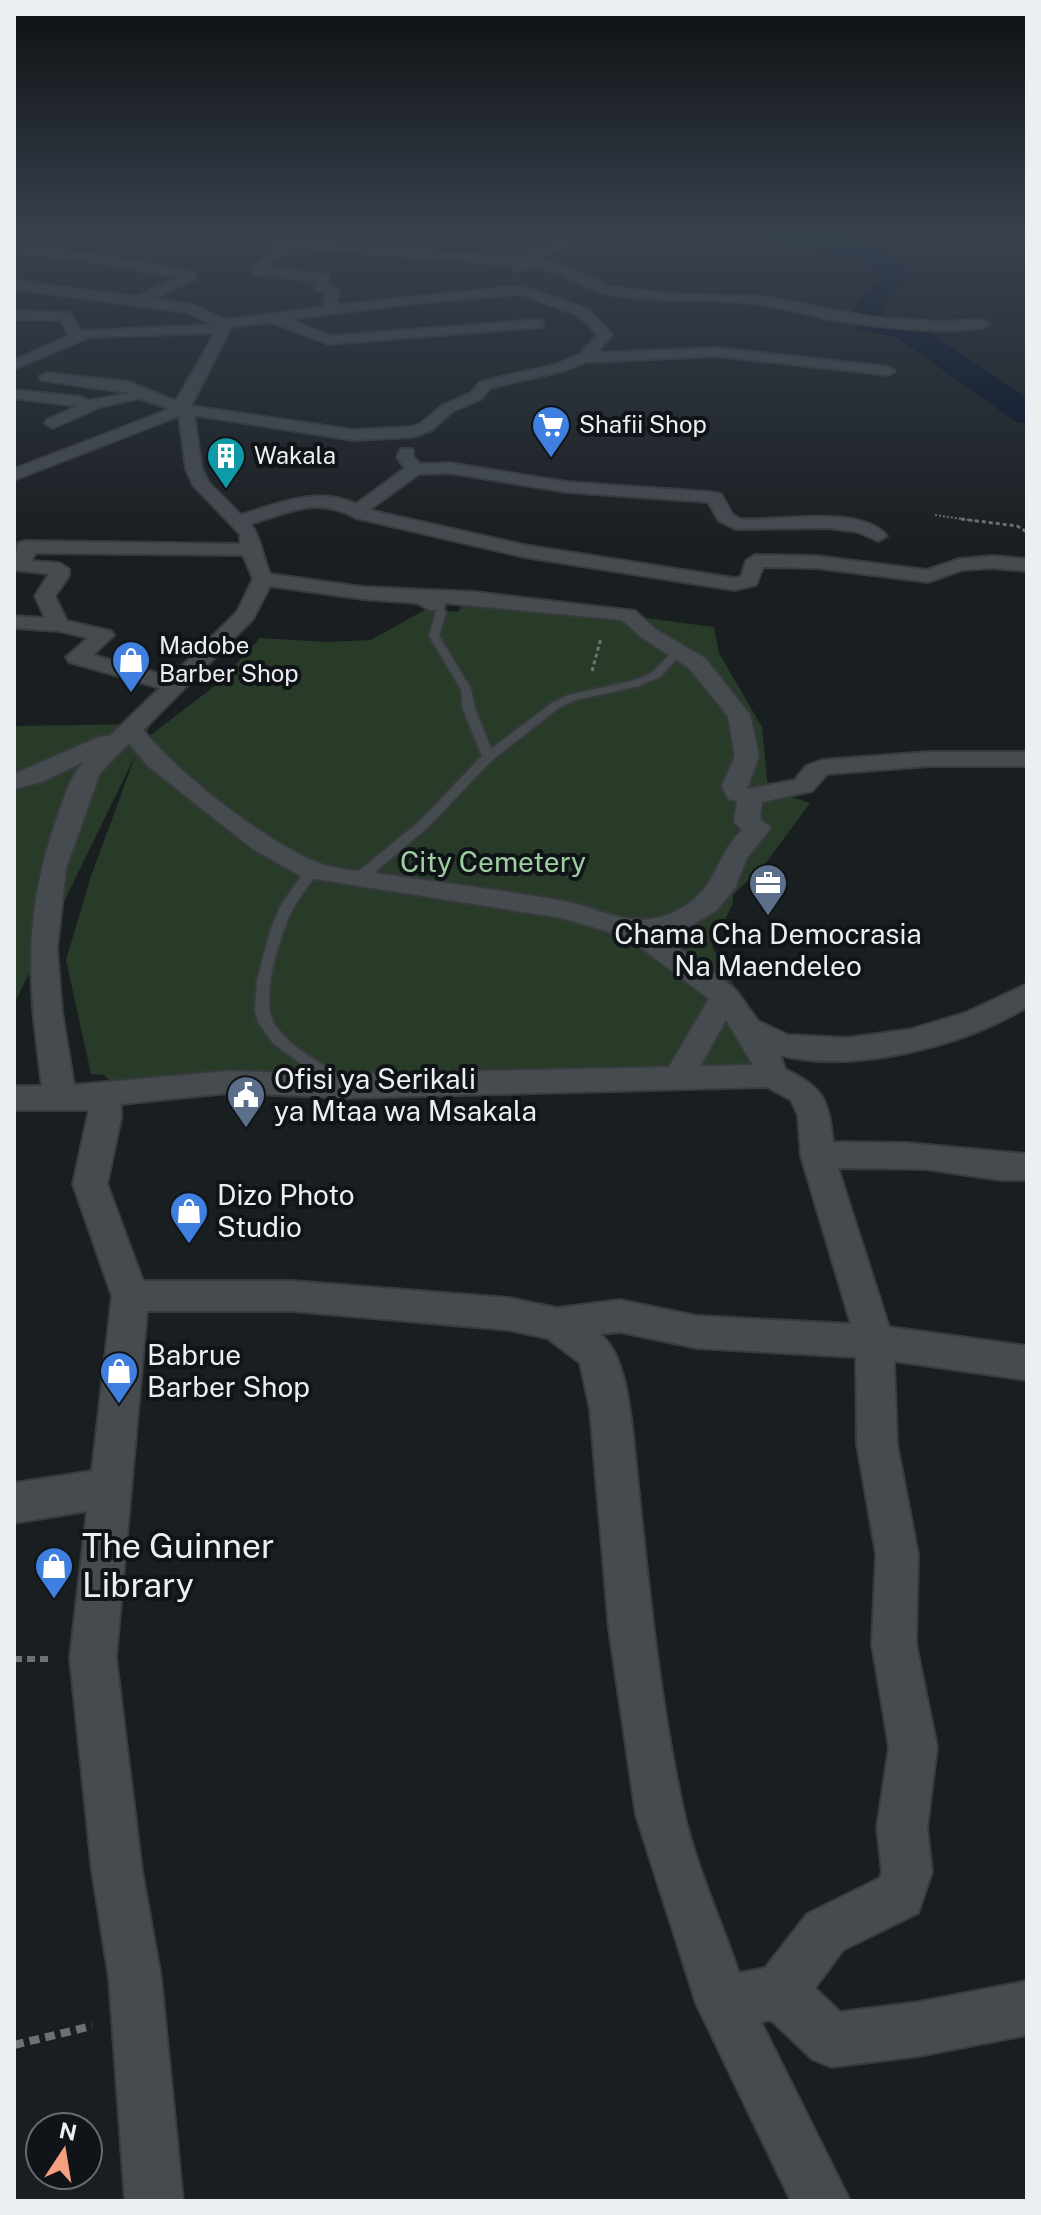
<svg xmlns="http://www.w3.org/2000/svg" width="1041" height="2215" font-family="'Public Sans',sans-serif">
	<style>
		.green { fill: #283b29 }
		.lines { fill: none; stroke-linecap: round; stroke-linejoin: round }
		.river { fill: #020e24; fill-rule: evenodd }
		.service-casing { stroke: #383b3e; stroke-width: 4 }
		.minor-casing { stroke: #383b3e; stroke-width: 4 }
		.path-far3 { stroke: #6d7174; stroke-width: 2; stroke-dasharray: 2 2; stroke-linecap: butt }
		.path-far2 { stroke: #6d7174; stroke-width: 3; stroke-dasharray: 4 3; stroke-linecap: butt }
		.path-far1 { stroke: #6d7174; stroke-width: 6; stroke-dasharray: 8 5; stroke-linecap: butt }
		.path { stroke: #6d7174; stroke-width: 8; stroke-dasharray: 10 6; stroke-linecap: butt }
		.service { fill: #464b50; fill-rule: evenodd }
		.minor { fill: #464b50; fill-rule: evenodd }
		.labels { text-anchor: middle; stroke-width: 8; stroke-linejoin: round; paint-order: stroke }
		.far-poi-label { font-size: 24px; fill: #eceff2; stroke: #101418; text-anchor: start }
		.park-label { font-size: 28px; fill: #9ecda0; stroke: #101418 }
		.poi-label { font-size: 28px; fill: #eceff2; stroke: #101418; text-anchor: start }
		.near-poi-label { font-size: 34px; fill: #eceff2; stroke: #101418; text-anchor: start }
	</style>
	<rect width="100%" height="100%" fill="#191e21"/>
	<path class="green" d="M 464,603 L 591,611 L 714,627 L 719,653 L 762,727 L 768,789 L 810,803 L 765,864 L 733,895 L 733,903 L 712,946 L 790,1086 L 607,1093 L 123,1095 L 104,1075 L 91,1074 L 66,960 L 91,876 L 136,754 L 14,1004 L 14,726 L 151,724 L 143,741 L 216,685 L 260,638 L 327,642 L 371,640 L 426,609 L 458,612 Z"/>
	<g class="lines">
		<path class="river" d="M 762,237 C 809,237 880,229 911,274 L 884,306 L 884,317 L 916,323 L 1027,398 L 1027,424 L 1015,421 L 896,337 L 858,330 C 843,308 869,291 882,276 L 856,258 L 775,245 L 766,242 Z"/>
		<g class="service-casing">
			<path id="service" d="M 441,609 L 446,612 L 439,636 L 471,689 L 475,709 L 491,749 L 552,703 L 569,695 L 632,681 L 652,673 L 675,649 L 684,651 L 660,677 L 639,686 L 576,700 L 560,707 L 492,760 L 428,827 L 363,882 L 353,882 L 353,876 L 420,821 L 482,756 L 463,709 L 461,689 L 429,636 L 436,612 Z
				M 312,867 L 319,871 C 311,883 301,894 294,907 C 281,930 258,1001 275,1025 C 291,1049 324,1065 349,1080 L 351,1084 L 343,1090 L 307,1068 L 273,1043 L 258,1022 L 255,1011 L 257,981 L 270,931 L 280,907 L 307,868 Z"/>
		</g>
		<g class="minor-casing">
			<path id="minor" d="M 157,237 L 290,240 L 521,258 C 540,245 561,237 584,237 L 534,260 L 561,265 L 611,287 L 669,294 L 766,297 L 869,317 L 938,322 L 983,320 L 990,324 C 972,338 865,325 839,321 C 815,317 791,309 767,305 C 715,297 661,304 609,294 C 577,288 549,259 517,271 L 513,270 L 513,265 L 292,247 L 267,268 L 329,275 L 328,286 L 340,291 L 336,301 L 339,305 L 522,286 L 589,310 L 612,335 L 596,353 L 716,348 L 888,367 L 895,371 L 888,375 L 716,356 L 586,362 L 563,371 L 490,388 L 481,399 L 453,411 L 432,430 L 413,437 L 353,440 L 194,415 L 202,469 L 209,483 L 241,515 C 279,503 318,486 356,504 L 405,468 L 397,457 L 401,449 L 413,449 L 413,457 L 420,464 L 450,463 L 567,482 L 710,492 L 721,494 L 732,514 L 740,519 C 779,522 859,504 887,536 L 878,541 L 858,532 L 829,528 L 736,529 L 719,521 L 708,502 L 567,492 L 450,473 L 419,474 L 369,510 L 524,545 L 734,578 L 741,577 L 746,561 L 755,555 L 816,556 L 927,570 L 959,559 L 993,556 L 1027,559 L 1027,571 L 993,568 L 962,570 L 928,582 L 816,568 L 763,567 L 756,585 L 734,590 L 524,557 L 356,518 C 316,496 290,512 250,524 C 259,532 264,560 270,574 L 363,587 L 475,592 L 635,611 L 655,629 L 705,658 L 750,715 L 759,756 L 747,789 L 795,780 L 806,766 L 822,760 L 929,752 L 1027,752 L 1027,766 L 929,766 L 827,774 L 812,791 L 762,802 L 760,819 L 771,828 L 747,858 L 735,888 L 717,910 L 692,925 L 660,934 L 735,989 L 758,1021 L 788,1035 L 847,1038 L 912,1029 L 965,1013 L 1027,984 L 1027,1007 C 963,1046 854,1074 780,1055 L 785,1069 C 824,1089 828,1098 833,1142 L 907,1143 L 1027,1154 L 1027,1180 L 1001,1180 L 925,1169 L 838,1168 L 889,1327 L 1027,1346 L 1027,1380 L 894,1361 L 897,1444 L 918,1554 L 916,1644 L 937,1747 L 927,1828 L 932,1872 L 918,1913 L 843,1950 L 815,1988 L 840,2012 L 919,2002 L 1027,1981 L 1027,2035 L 919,2056 L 831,2067 L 812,2059 L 771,2020 L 761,2022 L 850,2201 L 791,2201 L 696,2003 L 636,1815 L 609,1629 L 590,1409 L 580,1363 L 547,1338 L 509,1330 L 292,1311 L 147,1311 L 116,1658 L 142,1871 L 161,1978 L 183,2201 L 125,2201 L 109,1978 L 92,1871 L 70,1658 L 87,1511 L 14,1523 L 14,1483 L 92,1471 L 112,1296 L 73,1184 L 89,1110 L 14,1110 L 14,1086 L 42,1086 C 29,987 22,921 55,824 C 62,804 69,778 83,762 L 44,781 L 14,789 L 14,774 L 99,737 L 110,736 L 160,688 L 69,662 L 66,657 L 88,638 L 59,631 L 14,628 L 14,616 L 45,618 L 35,596 L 49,574 L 14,570 L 18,543 L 25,541 L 240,544 L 240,534 L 193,485 L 186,469 L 179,416 L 14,480 L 14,469 L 170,409 L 139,398 L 100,407 L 53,428 L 45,423 L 47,420 L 77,406 L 14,398 L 14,390 L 81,397 L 88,401 L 130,393 L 41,380 L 39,377 L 46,373 L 129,382 L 176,401 L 215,333 L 90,337 L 14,369 L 14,360 L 69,336 L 61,320 L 14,319 L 14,311 L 70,313 L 80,331 L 215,325 L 186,312 L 14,289 L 14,281 L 136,297 L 179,277 L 94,262 L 14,252 L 14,246 L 94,254 L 195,273 L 195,279 L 152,299 L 193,305 L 225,320 L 327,307 L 324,301 L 327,294 L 315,289 L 318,281 L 253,274 L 253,268 L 279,246 L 163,240 ZM 521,294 L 579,316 L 598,335 L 579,355 L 554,365 L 480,382 L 471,393 L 443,405 L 420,424 L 411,427 L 353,430 L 191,406 L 231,327 L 271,322 L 328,344 L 543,327 L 543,321 L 538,320 L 330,336 L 289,319 L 417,303 ZM 36,553 L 243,555 L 253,579 L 237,612 L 171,677 L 93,655 L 114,635 L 111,631 L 67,621 L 55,596 L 69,576 L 69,569 L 59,563 L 31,561 ZM 270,586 L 363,599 L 417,603 L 430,610 L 444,610 L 445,603 L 622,620 L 641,637 L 689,668 L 728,716 L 735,756 L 722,786 L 728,799 L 737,801 L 734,822 L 742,830 C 712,860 719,891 674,912 C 633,931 603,909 563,901 C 503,890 442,883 382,874 C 361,870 335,871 316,862 C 262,839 180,775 143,730 L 253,619 ZM 129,743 L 148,766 L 253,849 L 303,877 L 562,918 L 627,937 L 709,999 L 669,1067 L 346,1074 L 228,1071 L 74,1085 L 62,1012 L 57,949 L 66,868 L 100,773 ZM 726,1020 L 753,1065 L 700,1066 ZM 767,1087 L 791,1100 L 798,1115 L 801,1156 L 851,1324 L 697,1316 L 620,1300 L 557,1308 L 509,1298 L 292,1281 L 143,1281 L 107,1184 L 121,1118 L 121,1104 L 228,1093 L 346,1098 ZM 620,1332 L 697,1348 L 856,1357 L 857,1444 L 876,1554 L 872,1644 L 889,1747 L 877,1828 L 882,1872 L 880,1878 L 807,1914 L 765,1968 L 739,1973 C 722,1923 695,1863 684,1813 C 659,1699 648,1581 636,1465 C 632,1430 629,1356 600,1334 Z"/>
		</g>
		<path class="path-far3" d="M 935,515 L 976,521"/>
		<path class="path-far2" d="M 961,519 L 1017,526 L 1027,532
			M 592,671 L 601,638"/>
		<path class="path-far1" d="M 14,1659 L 52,1659"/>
		<path class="path" d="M 14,2045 L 92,2026"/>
		<use href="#service" class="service"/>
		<use href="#minor" class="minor"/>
	</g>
	<linearGradient id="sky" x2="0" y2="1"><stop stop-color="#0e1012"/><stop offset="0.43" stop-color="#38414e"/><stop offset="1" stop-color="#38414e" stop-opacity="0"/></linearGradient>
	<rect width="1041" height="547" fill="url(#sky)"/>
	<defs>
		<g id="supermarket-pin" transform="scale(2)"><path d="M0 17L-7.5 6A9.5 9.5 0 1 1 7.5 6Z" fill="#3f7fe0" stroke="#101418"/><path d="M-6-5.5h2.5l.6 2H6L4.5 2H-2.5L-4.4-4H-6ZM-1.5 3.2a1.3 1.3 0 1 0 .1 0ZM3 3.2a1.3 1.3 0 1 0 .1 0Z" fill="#fff"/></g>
		<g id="building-pin" transform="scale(2)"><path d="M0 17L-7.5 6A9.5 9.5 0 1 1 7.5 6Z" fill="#0f9aa8" stroke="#101418"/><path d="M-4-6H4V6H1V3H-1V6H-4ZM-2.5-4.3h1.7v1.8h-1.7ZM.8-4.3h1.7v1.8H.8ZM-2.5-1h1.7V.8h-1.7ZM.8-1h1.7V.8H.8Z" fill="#fff"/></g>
		<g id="shop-pin" transform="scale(2)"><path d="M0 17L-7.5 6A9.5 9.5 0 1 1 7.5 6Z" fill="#3f7fe0" stroke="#101418"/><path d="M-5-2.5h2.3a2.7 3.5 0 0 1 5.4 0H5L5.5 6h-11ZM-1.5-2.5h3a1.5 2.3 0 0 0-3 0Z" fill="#fff"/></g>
		<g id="office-pin" transform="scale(2)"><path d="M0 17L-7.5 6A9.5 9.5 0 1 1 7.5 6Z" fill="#5c6f8a" stroke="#101418"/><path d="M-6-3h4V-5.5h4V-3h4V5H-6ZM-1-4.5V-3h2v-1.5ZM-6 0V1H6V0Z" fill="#fff"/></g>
		<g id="civic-pin" transform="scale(2)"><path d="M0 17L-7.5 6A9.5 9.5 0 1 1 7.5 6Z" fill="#5c6f8a" stroke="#101418"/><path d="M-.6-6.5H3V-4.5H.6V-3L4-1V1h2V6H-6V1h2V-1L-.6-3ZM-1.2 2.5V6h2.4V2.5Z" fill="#fff"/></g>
	</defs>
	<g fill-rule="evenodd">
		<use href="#supermarket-pin" x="551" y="425"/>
		<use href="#building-pin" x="226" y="456"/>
		<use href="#shop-pin" x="131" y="660"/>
		<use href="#office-pin" x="768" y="883"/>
		<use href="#civic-pin" x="246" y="1095"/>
		<use href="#shop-pin" x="189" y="1211"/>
		<use href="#shop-pin" x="119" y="1371"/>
		<use href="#shop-pin" x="54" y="1566"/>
	</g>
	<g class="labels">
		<g class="far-poi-label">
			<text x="579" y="433">Shafii Shop</text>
			<text x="254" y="464">Wakala</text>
			<text x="159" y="654">Madobe<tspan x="159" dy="28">Barber Shop</tspan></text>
		</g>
		<g class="park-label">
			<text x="493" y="872">City Cemetery</text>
		</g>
		<g class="poi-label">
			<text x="768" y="944" text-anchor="middle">Chama Cha Democrasia<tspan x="768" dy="32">Na Maendeleo</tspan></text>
			<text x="274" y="1089">Ofisi ya Serikali<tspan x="274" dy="32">ya Mtaa wa Msakala</tspan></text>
			<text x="217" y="1205">Dizo Photo<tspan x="217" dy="32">Studio</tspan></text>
			<text x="147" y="1365">Babrue<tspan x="147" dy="32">Barber Shop</tspan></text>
		</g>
		<g class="near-poi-label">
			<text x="82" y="1558">The Guinner<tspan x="82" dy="39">Library</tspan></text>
		</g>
	</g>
	<rect width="1041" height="2215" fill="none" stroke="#eceff2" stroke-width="32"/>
	<g transform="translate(64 2151) rotate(12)"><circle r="38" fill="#101418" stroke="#686c6f" stroke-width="2"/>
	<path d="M0-6L14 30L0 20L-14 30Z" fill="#f39f82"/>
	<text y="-12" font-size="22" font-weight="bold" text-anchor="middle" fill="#eceff2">N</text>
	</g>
</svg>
